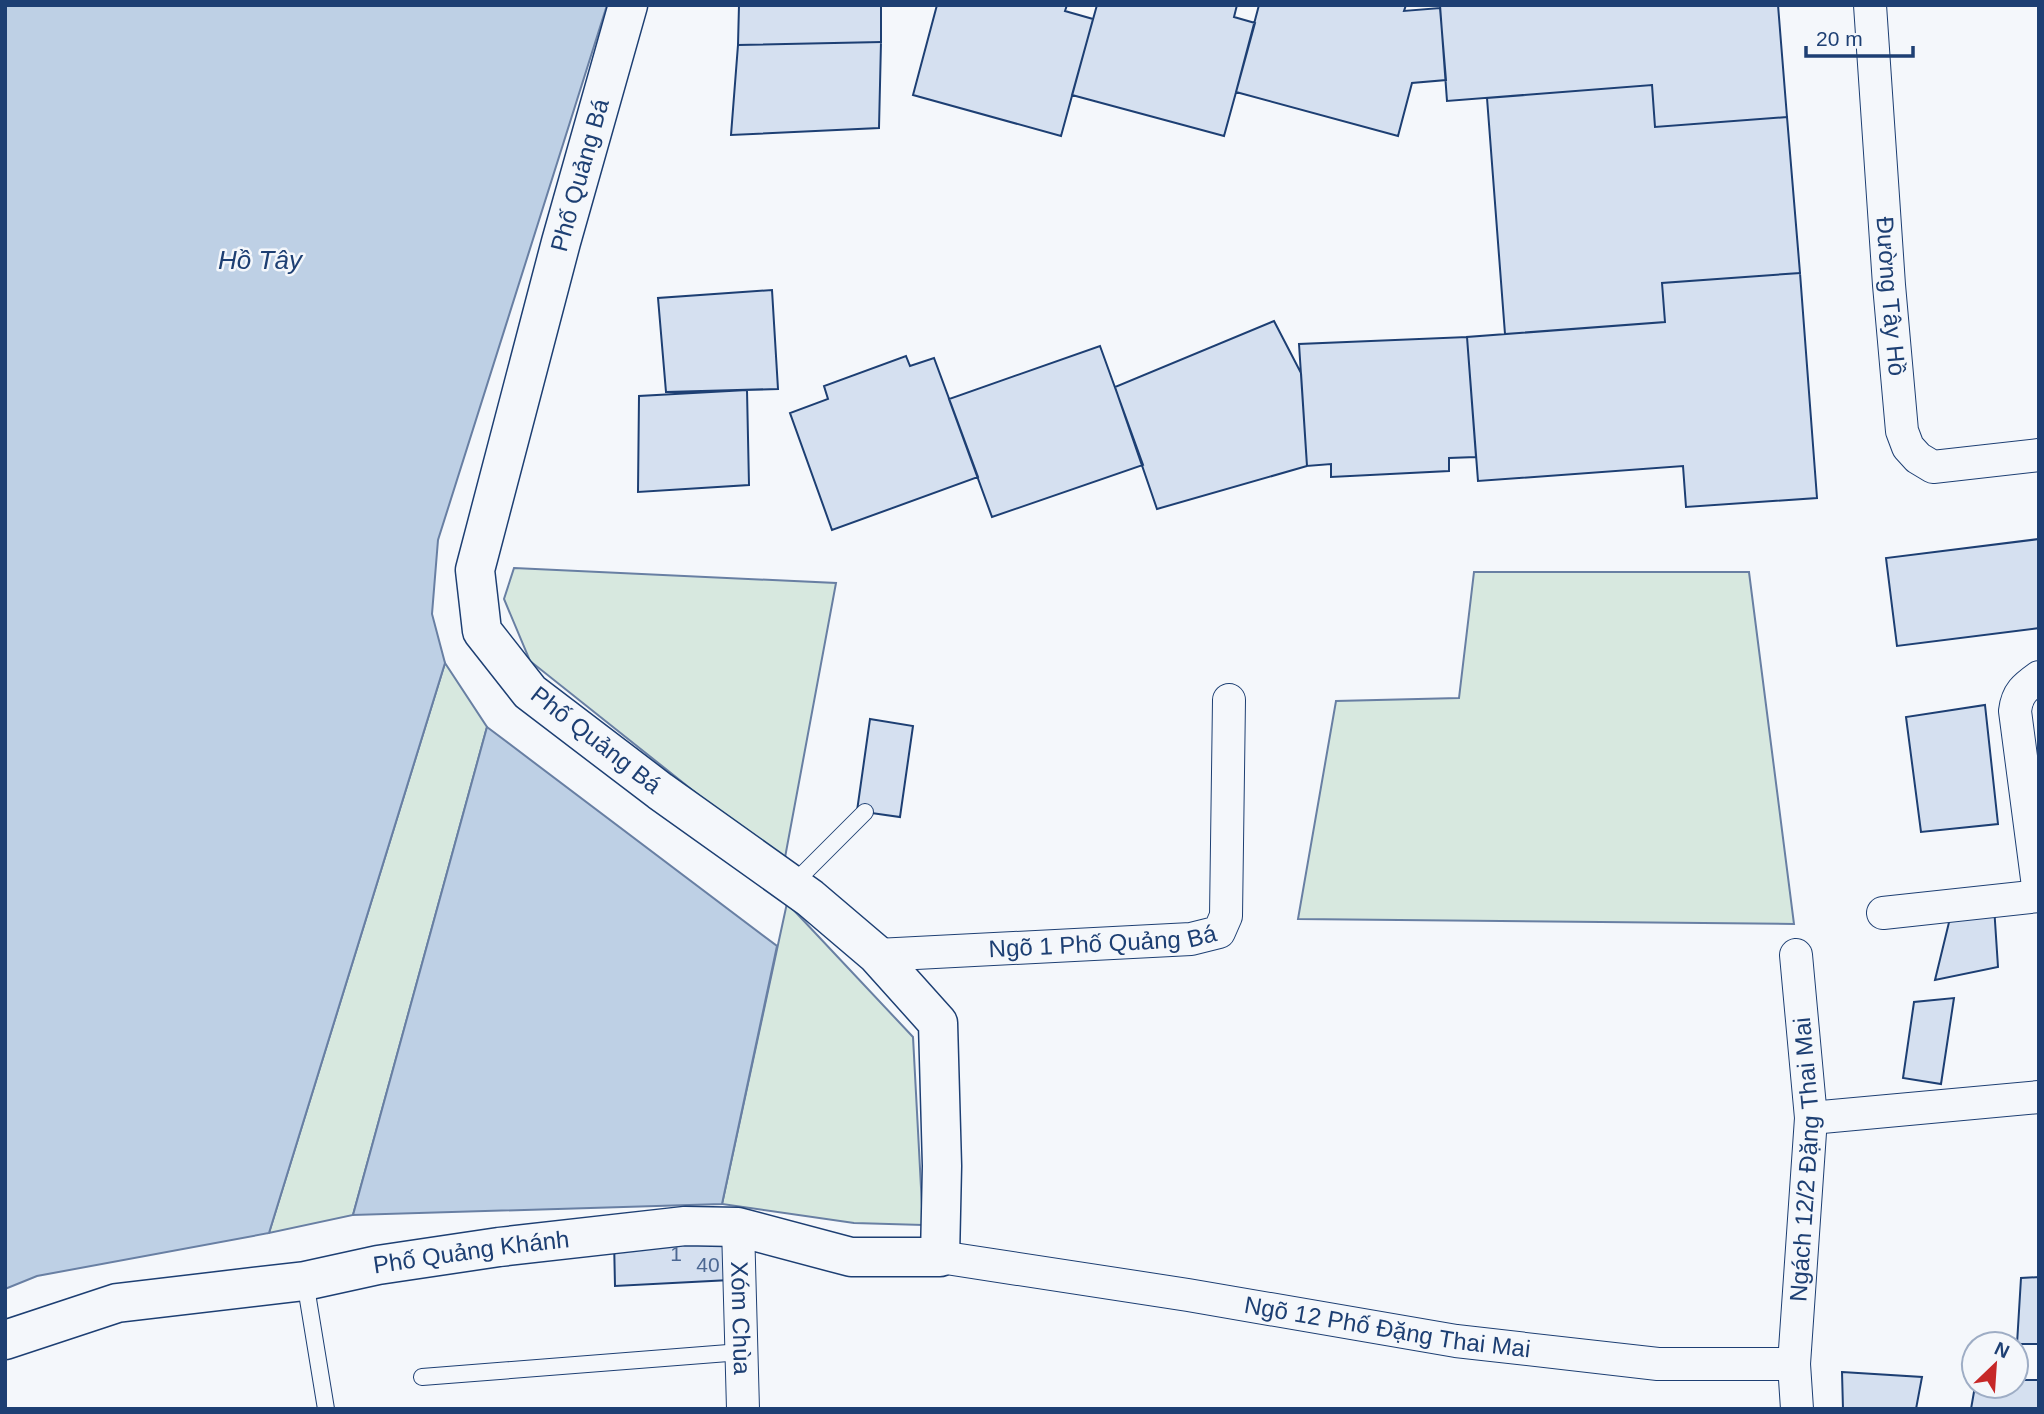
<svg xmlns="http://www.w3.org/2000/svg" width="2044" height="1414" font-family="Helvetica,sans-serif">
	<style>
		.green { fill: #d7e8df; stroke: #687fa3; stroke-width: 2 }
		.water { fill: #bed0e5; stroke: #687fa3; stroke-width: 2 }
		.building { fill: #d5e0f0; stroke: #1d3f73; stroke-width: 2 }
		.lines { fill: none; stroke-linecap: round; stroke-linejoin: round }
		.lane-casing { stroke: #1d3f73; stroke-width: 18 }
		.street-casing { stroke: #1d3f73; stroke-width: 34 }
		.secondary-casing { stroke: #1d3f73; stroke-width: 41 }
		.lane { stroke: #f4f7fb; stroke-width: 16 }
		.street { stroke: #f4f7fb; stroke-width: 32 }
		.secondary { stroke: #f4f7fb; stroke-width: 38 }
		.labels { text-anchor: middle; stroke-width: 5; stroke-linejoin: round; paint-order: stroke }
		.number-label { font-size: 21px; fill: #4b6792 }
		.street-label { font-size: 24px; fill: #1d3f73; stroke: #f4f7fb }
		.water-label { font-size: 26px; font-style: italic; fill: #1d3f73; stroke: #f4f7fb }
	</style>
	<rect width="100%" height="100%" fill="#f4f7fb"/>
	<path class="green" d="M 514,568 L 836,583 L 784,863 L 530,661 L 504,599 Z
		M 1474,572 L 1749,572 L 1794,924 L 1298,919 L 1336,701 L 1459,698 Z
		M 445,663 L 487,727 L 353,1215 L 269,1233 Z
		M 787,903 L 913,1037 L 923,1225 L 854,1223 L 722,1204 Z"/>
	<path class="water" d="M 5,5 L 607,5 L 438,540 L 432,614 L 445,663 L 269,1233 L 37,1276 L 5,1289 Z
		M 487,727 L 777,946 L 722,1204 L 353,1215 Z"/>
	<path class="building" d="M 739,5 L 881,5 L 881,42 L 738,45 Z
		M 937,5 L 1067,5 L 1065,11 L 1093,19 L 1061,136 L 913,95 Z
		M 1097,5 L 1237,5 L 1234,17 L 1255,23 L 1224,136 L 1072,95 Z
		M 1259,5 L 1406,5 L 1404,11 L 1440,8 L 1446,80 L 1412,83 L 1398,136 L 1236,92 Z
		M 1440,5 L 1778,5 L 1787,117 L 1655,127 L 1652,85 L 1447,101 Z
		M 881,42 L 879,128 L 731,135 L 738,45 Z
		M 1652,85 L 1655,127 L 1787,117 L 1800,273 L 1662,283 L 1665,322 L 1505,334 L 1487,98 Z
		M 1800,273 L 1817,498 L 1686,507 L 1683,466 L 1478,481 L 1467,337 L 1665,322 L 1662,283 Z
		M 772,290 L 778,389 L 666,392 L 658,298 Z
		M 1274,321 L 1301,373 L 1307,466 L 1157,509 L 1115,387 Z
		M 1467,337 L 1476,457 L 1449,458 L 1449,471 L 1331,477 L 1331,464 L 1307,466 L 1299,344 Z
		M 1100,346 L 1143,465 L 992,517 L 949,399 Z
		M 906,356 L 910,366 L 934,358 L 978,477 L 832,530 L 790,413 L 828,399 L 824,386 Z
		M 747,390 L 749,485 L 638,492 L 639,396 Z
		M 2039,539 L 2039,628 L 1897,646 L 1886,558 Z
		M 1985,705 L 1998,824 L 1921,832 L 1906,717 Z
		M 870,719 L 913,726 L 900,817 L 857,811 Z
		M 1994,906 L 1998,967 L 1935,980 L 1951,914 Z
		M 1954,998 L 1941,1084 L 1903,1078 L 1914,1002 Z
		M 727,1234 L 730,1280 L 615,1286 L 614,1239 Z
		M 2039,1277 L 2039,1344 L 2017,1344 L 2021,1278 Z
		M 1842,1372 L 1922,1377 L 1916,1409 L 1843,1409 Z
		M 2016,1380 L 2039,1380 L 2039,1409 L 1971,1409 L 1975,1386 L 2016,1386 Z"/>
	<g class="lines">
		<g class="lane-casing">
			<path id="lane" d="M 792,885 L 865,812
				M 305,1281 L 326,1409
				M 422,1377 L 741,1352"/>
		</g>
		<g class="street-casing">
			<g id="street">
				<path id="s1" d="M 1870,5 L 1889,285 L 1902,431 L 1908,447 L 1918,458 L 1933,467 L 2039,455"/>
				<path d="M 2039,677 C 2025,687 2017,693 2015,711 L 2039,894"/>
				<path d="M 1883,913 L 2039,896"/>
				<path id="s2" d="M 877,955 L 1191,939 L 1219,932 L 1226,916 L 1229,700"/>
				<path d="M 1811,1118 L 2039,1097"/>
				<path id="s3" d="M 738,1227 L 743,1409"/>
				<path id="s4" d="M 940,1257 L 1188,1295 L 1456,1341 L 1658,1364 L 1794,1364 L 1797,1409"/>
				<path id="s5" d="M 1794,1364 L 1811,1118 L 1796,955"/>
			</g>
		</g>
		<g class="secondary-casing">
			<g id="secondary">
				<path id="s6" d="M 5,1340 L 117,1303 L 305,1281 L 378,1265 L 499,1247 L 685,1226 L 738,1227 L 851,1257 L 940,1257 L 942,1166 L 938,1023 L 877,955 L 810,898 L 660,791 L 530,692 L 482,631 L 475,570 L 561,242 L 628,5"/>
			</g>
		</g>
		<use href="#lane" class="lane"/>
		<use href="#street" class="street"/>
		<use href="#secondary" class="secondary"/>
	</g>
	<g class="labels">
		<g class="number-label">
			<text x="676" y="1261">1</text>
			<text x="708" y="1272">40</text>
		</g>
		<g class="street-label">
			<text dy="8" stroke="none"><textPath href="#s6" startOffset="2259">Phố Quảng Bá</textPath></text>
			<text dy="8" stroke="none"><textPath href="#s1" startOffset="292">Đường Tây Hồ</textPath></text>
			<text transform="translate(596 740) rotate(38)" y="8">Phố Quảng Bá</text>
			<text dy="8" stroke="none"><textPath href="#s2" startOffset="226">Ngõ 1 Phố Quảng Bá</textPath></text>
			<text dy="8" stroke="none"><textPath href="#s5" startOffset="205">Ngách 12/2 Đặng Thai Mai</textPath></text>
			<text dy="8" stroke="none"><textPath href="#s6" startOffset="476">Phố Quảng Khánh</textPath></text>
			<text dy="8" stroke="none"><textPath href="#s3" startOffset="91">Xóm Chùa</textPath></text>
			<text dy="8" stroke="none"><textPath href="#s4" startOffset="453">Ngõ 12 Phố Đặng Thai Mai</textPath></text>
		</g>
		<g class="water-label">
			<text x="260" y="269">Hồ Tây</text>
		</g>
	</g>
	<rect width="2044" height="1414" fill="none" stroke="#1d3f73" stroke-width="14"/>
	<g transform="translate(1995 1365) rotate(25)"><circle r="33" fill="#f4f7fb" stroke="#9eadc5" stroke-width="2"/>
	<path d="M0-5L12 26L0 18L-12 26Z" fill="#c62828"/>
	<text y="-10" font-size="19" font-weight="bold" text-anchor="middle" fill="#1d3f73">N</text>
	</g>
	<path d="M1806 46v10h107v-10" fill="none" stroke="#1d3f73" stroke-width="3.5"/>
	<text x="1816" y="46" font-size="21" fill="#1d3f73" stroke="#f4f7fb" stroke-width="5" paint-order="stroke">20 m</text>
</svg>
